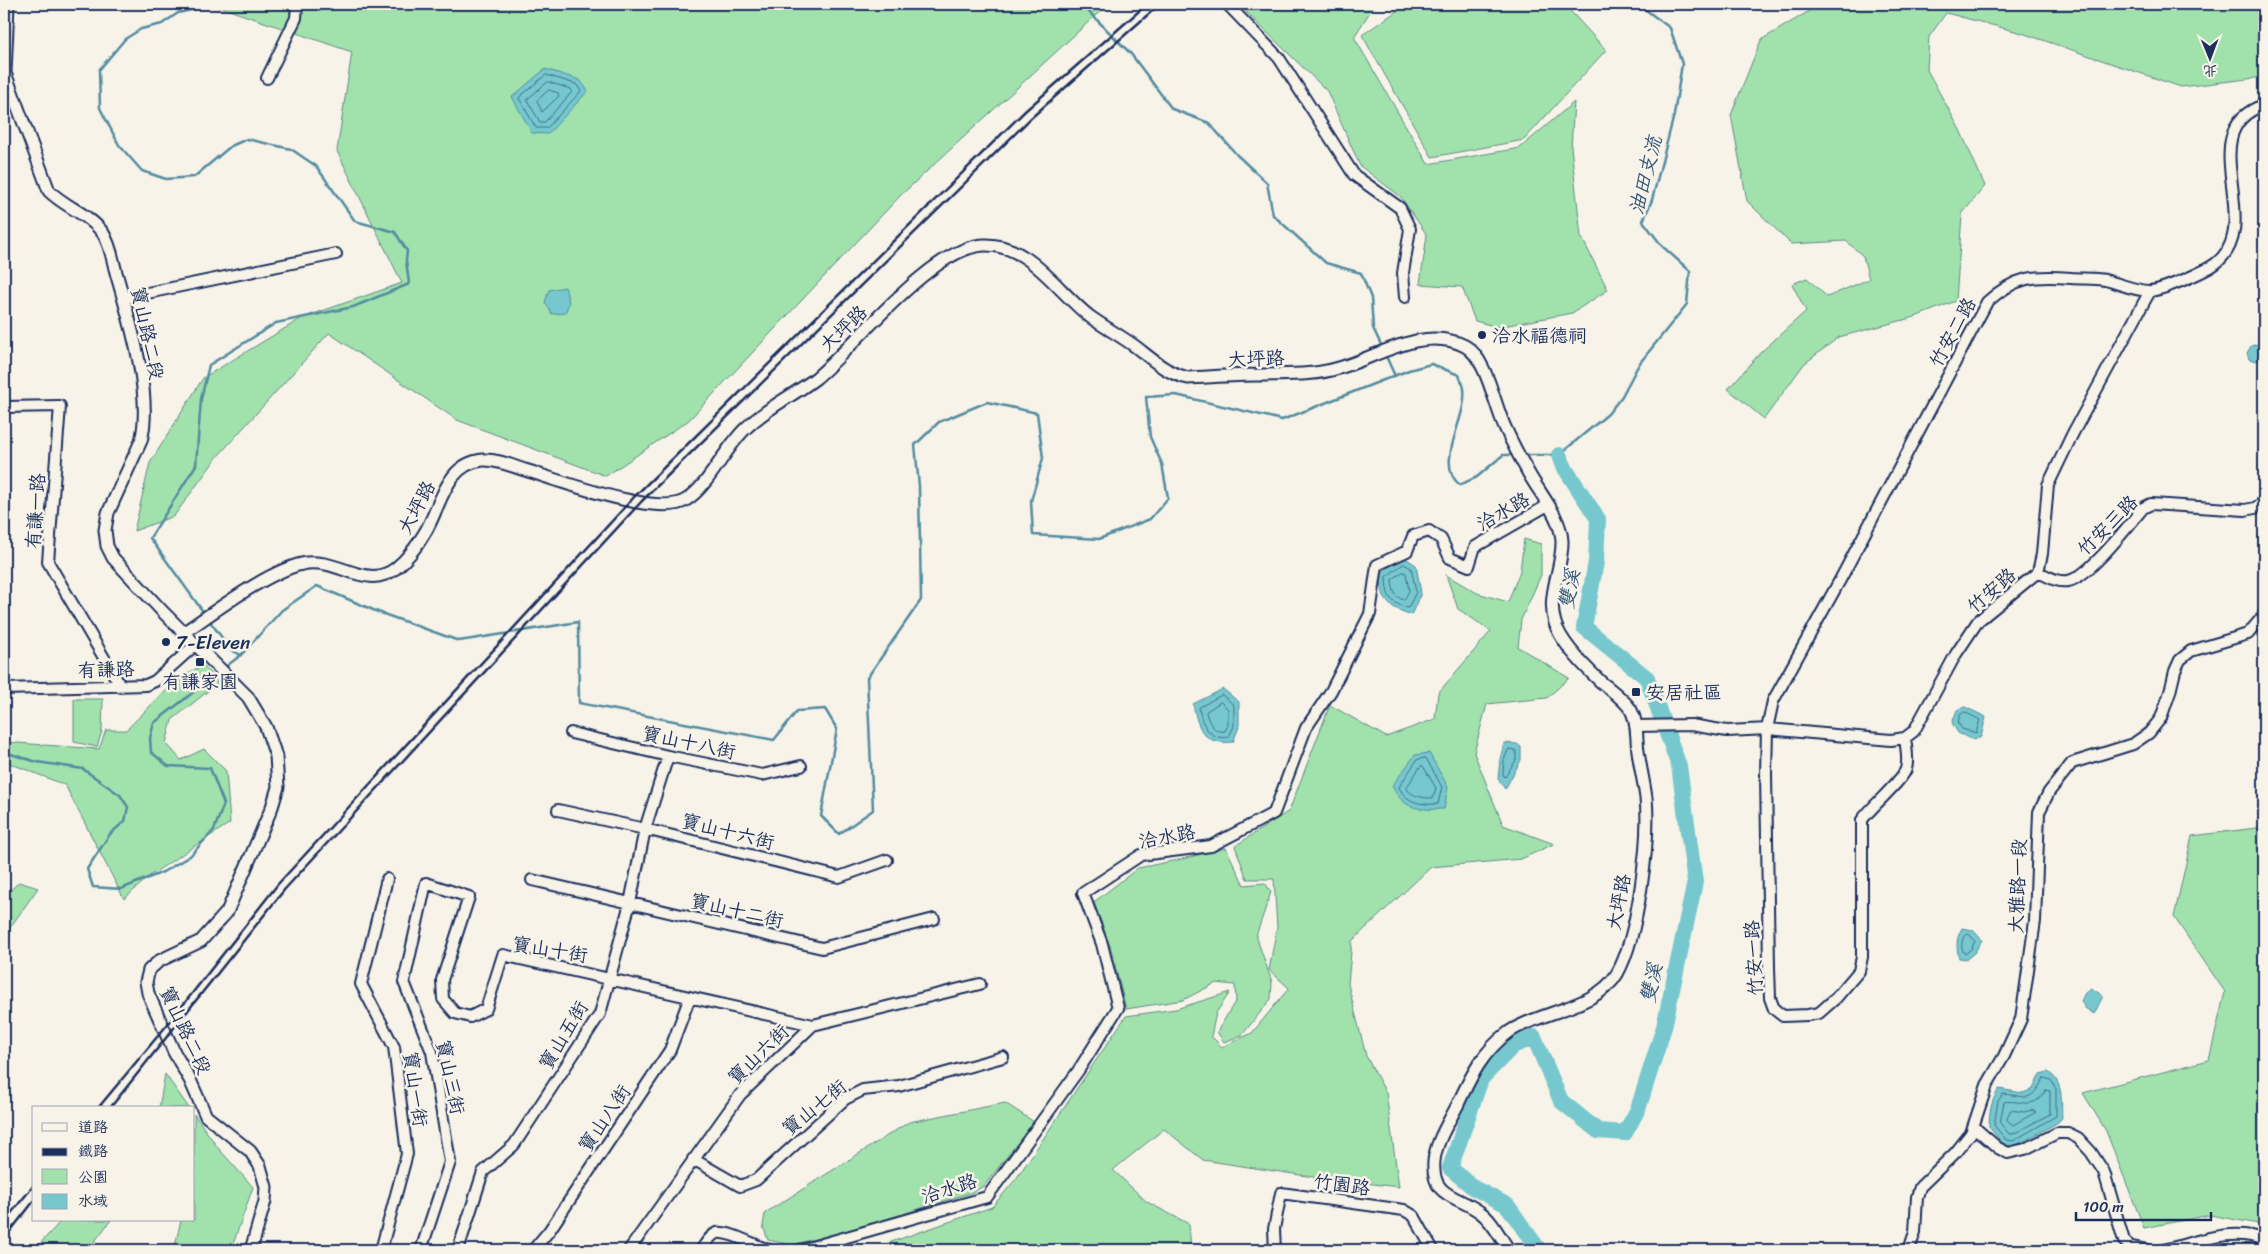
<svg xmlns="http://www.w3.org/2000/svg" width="2268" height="1254" font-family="Sriracha,'LXGW WenKai TC',sans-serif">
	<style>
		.green { fill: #a1e2ac; stroke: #5e8885 }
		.water { fill: #76c8ce; stroke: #528ba1 }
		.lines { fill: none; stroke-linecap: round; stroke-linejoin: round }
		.shore { stroke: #3f6c8b; stroke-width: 1 }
		.stream { stroke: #528ba1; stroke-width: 2.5 }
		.river { stroke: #76c8ce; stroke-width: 16 }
		.minor-casing { stroke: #1b2f5e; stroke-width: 14 }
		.tertiary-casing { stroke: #1b2f5e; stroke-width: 15 }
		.minor { stroke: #f7f3e8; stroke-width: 10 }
		.tertiary { stroke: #f7f3e8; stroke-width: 11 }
		.rail { stroke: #1b2f5e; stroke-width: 2.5 }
		.poi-dot { fill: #1b2f5e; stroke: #f7f3e8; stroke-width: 2 }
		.labels { text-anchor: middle; stroke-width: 5; stroke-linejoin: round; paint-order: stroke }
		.street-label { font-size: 19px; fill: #1b2f5e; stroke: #f7f3e8 }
		.poi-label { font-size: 19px; fill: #1b2f5e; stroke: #f7f3e8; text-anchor: start }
		.water-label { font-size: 20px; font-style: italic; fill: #32557a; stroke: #f7f3e8 }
	</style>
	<rect width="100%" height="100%" fill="#f7f3e8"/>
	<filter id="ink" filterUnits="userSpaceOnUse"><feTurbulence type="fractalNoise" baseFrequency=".02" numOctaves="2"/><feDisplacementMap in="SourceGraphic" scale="10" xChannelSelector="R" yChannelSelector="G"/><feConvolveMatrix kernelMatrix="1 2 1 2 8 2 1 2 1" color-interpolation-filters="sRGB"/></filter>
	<g filter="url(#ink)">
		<path class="green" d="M 211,4 L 1108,4 L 900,196 L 689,420 L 606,476 L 457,420 L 329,333 L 218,456 L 174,516 L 134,531 L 150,463 L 203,378 L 302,318 L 402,283 L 337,151 L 352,52 Z
			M 1241,4 L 1375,4 L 1354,37 L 1428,164 L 1520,148 L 1574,102 L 1571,147 L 1581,236 L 1608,290 L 1572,313 L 1498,327 L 1475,321 L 1462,287 L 1420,284 L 1427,235 L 1400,196 L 1360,166 L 1327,91 L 1247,13 Z
			M 1407,4 L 1564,4 L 1606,50 L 1524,140 L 1432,157 L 1362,35 Z
			M 1821,4 L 2264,4 L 2264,77 L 2181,87 L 2022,33 L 1946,13 L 1929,37 L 1927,70 L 1960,130 L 1985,186 L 1962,214 L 1956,301 L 1915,317 L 1839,337 L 1804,364 L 1764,419 L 1728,389 L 1760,353 L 1806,311 L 1792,284 L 1807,278 L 1827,297 L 1869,279 L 1863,256 L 1846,241 L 1791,244 L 1747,201 L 1731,115 L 1761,40 Z
			M 1524,539 L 1541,544 L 1541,575 L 1521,620 L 1518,647 L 1569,678 L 1547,698 L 1487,704 L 1474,753 L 1503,825 L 1554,844 L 1521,859 L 1431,867 L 1352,941 L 1348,984 L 1366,1056 L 1386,1093 L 1399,1187 L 1313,1177 L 1203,1160 L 1164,1129 L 1113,1170 L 1147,1202 L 1189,1224 L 1191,1250 L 868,1250 L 992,1207 L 1016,1179 L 1126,1016 L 1176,1009 L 1230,992 L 1216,1013 L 1211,1036 L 1222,1047 L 1252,1033 L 1289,988 L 1269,970 L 1277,927 L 1274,879 L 1247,879 L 1235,846 L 1289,811 L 1330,705 L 1386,737 L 1435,719 L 1438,693 L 1491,631 L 1458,609 L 1446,575 L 1477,593 L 1508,602 L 1520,571 Z
			M 204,666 L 218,683 L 172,720 L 166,743 L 181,760 L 204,749 L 226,771 L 230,823 L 152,874 L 124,899 L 65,785 L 4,761 L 4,742 L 99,749 L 106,730 L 126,730 C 144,713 181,671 204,666 Z
			M 74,699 L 103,699 L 102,731 L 97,747 L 74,742 Z
			M 2264,827 L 2264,1225 L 2210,1215 L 2144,1228 L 2106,1131 L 2083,1093 L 2209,1060 L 2225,992 L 2174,917 L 2192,836 Z
			M 1226,848 L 1244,885 L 1265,883 L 1271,892 L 1256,936 L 1272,982 L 1271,999 L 1242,1035 L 1224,1042 L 1217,1032 L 1236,1000 L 1235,985 L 1216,983 L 1183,1000 L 1126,1009 L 1111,949 L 1094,902 L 1138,868 L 1178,860 Z
			M 19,882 L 38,888 L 4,936 L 4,896 Z
			M 165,1074 L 189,1108 L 159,1108 Z
			M 1005,1103 L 1034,1122 L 984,1186 L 973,1192 L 855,1229 L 791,1245 L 768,1240 L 763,1226 L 765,1213 L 909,1122 Z
			M 194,1114 L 218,1148 L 253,1187 L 231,1250 L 174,1250 L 181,1220 L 194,1220 Z
			M 62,1220 L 111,1220 L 88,1250 L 34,1250 Z"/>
		<path class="water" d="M 545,69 L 580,80 L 588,91 L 548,134 L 532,133 L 512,97 Z
			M 565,287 L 569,303 L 565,313 L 552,314 L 545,302 L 549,290 Z
			M 2264,342 L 2264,358 L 2256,361 L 2249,359 L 2247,353 L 2251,346 Z
			M 1404,557 L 1416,565 L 1421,593 L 1411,615 C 1384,605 1383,601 1380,573 Z
			M 1223,689 L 1239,702 L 1239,727 L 1233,742 C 1204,745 1198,730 1193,704 Z
			M 1965,707 L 1986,717 L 1981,737 L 1972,739 L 1958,733 L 1952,723 L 1957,710 Z
			M 1504,743 L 1517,744 L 1521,747 L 1521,760 L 1505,789 L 1498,779 L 1500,759 Z
			M 1429,753 L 1448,787 L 1444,809 C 1419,810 1404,810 1392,786 L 1415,755 Z
			M 1962,928 L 1973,930 L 1982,940 L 1975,952 L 1967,959 L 1959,958 C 1956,946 1956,938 1962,928 Z
			M 2091,988 L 2103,996 L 2094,1014 L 2085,1008 L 2081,1001 L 2085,993 Z
			M 2048,1072 C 2064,1082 2061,1100 2062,1118 L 2057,1123 L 2013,1147 L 2003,1144 L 1989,1127 C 1989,1113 1991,1101 1999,1089 L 2023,1093 L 2033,1089 L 2040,1074 Z"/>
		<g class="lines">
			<path class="shore" d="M 546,75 L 576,84 L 581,91 L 547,128 L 536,128 L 519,98 Z
				M 548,82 L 571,89 L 572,92 L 545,122 L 540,122 L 527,100 Z
				M 549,90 L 558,93 L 559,96 L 542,112 L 537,101 Z
				M 1404,564 L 1411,568 L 1416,592 L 1408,608 C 1388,602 1387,596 1386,577 Z
				M 1403,572 L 1406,573 L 1409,591 L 1404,600 C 1394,597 1393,590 1392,580 Z
				M 1222,695 L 1234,705 L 1234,726 L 1229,737 C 1210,741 1202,725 1199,708 Z
				M 1221,702 L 1228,709 L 1228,725 L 1225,731 C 1214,734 1208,721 1206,712 Z
				M 1965,712 L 1980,720 L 1976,733 L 1962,729 L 1958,723 L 1960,715 Z
				M 1509,749 L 1516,750 L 1516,760 L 1505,777 L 1503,775 L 1504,760 Z
				M 1426,758 L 1442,787 L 1438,804 C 1422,805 1406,803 1399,787 L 1417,760 Z
				M 1423,766 L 1436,788 L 1433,798 C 1423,798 1412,797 1406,788 L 1420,767 Z
				M 1966,934 L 1970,935 L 1975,941 L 1971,949 L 1965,954 C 1960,949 1961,938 1966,934 Z
				M 2044,1078 L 2051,1080 L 2056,1089 L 2056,1116 L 2013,1141 L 2006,1140 L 1994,1125 L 1998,1101 L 2003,1094 C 2030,1096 2028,1105 2044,1078 Z
				M 2046,1090 L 2050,1091 L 2050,1114 L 2013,1134 L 2009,1134 L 2000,1123 L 2004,1102 C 2022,1099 2033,1112 2046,1090 Z
				M 2011,1110 L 2024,1112 L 2033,1110 L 2036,1112 L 2013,1125 L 2007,1120 Z"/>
			<path class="stream" d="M 1081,4 L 1131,54 L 1172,109 L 1209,123 L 1237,155 L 1267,183 L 1273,215 L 1326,263 L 1361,273 L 1371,298 L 1373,328 L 1383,349
				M 1385,354 L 1395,376
				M 1522,455 L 1559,455 L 1608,414 L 1622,396 L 1639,364 L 1687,304 L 1690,271 L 1662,246 L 1643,221 L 1652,200 L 1674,115 L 1682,64 L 1670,28 L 1638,4
				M 204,613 L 150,538 L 196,465 L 201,399 L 209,365 L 276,323 L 353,307 L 409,284 L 406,260 L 407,251 L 395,232 L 355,221 L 316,166 L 291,149 L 247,139 L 231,146 L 194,177 L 166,179 L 142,171 L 119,145 L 100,108 L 99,70 L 125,39 L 141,29 L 162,24 L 178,13 L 204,7 L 241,4
				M 209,620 L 231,650 L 241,655 L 282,610 L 317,586 L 378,612 L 459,641 L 578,622 L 579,703 L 774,740 L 797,711 L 825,709 L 837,729 L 821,816 L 839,834 L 873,810 L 867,678 L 921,600 L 919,486 L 915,445 L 939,422 L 987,402 L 1037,413 L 1043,458 L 1031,501 L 1033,535 L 1099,539 L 1150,519 L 1168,498 L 1162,464 L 1150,437 L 1146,397 L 1176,395 L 1282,420 L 1409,370 L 1431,364 L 1459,375 C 1460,379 1464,385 1464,389 C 1468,418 1433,464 1460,485 L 1477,477 L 1503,455 L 1514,455
				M 224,668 L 241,655
				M 4,752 L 37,762 L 83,769 L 120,795 L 128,807 L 125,821 L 110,834 L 87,869 L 93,887 L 121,889 L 163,872 L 190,856 L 214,830 L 224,804 L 210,768 L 168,766 L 151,752 L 150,738 L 154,723 L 218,673
				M 2224,1250 L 2235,1248"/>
			<path class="river" d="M 1539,1250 L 1507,1205 L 1474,1188 L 1450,1168 L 1481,1079 L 1513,1046 L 1534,1037 L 1561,1101 L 1598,1131 L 1625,1133 L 1638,1109 L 1664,1027 L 1695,882 L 1679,766 L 1647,678 L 1584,627 L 1596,562 L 1598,519 L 1566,470 L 1559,455"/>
			<g class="minor-casing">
				<path id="minor" d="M 1227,4 L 1279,58 L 1354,175 L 1400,208 L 1410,229 L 1403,273 L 1405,297
					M 267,78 L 296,18 L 297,4
					M 123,298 L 336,254
					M 4,407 L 60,406 L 48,562 L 121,687
					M 2038,572 C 2048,576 2057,583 2068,581 C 2088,578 2129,525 2143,508 L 2151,504 L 2245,510 L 2255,508 L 2264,502
					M 4,689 L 146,685 L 155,681 L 195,645
					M 1636,726 L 1691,725 L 1727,731 L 1768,729 L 1891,740 L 1905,738 L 1914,731 L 1956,654 L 1978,621 L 2038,572 L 2042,554 L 2048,485 L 2073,433 L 2150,291
					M 571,733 L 668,756 L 762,775 L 801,766
					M 1905,738 C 1906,748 1909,759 1906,769 C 1902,781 1871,807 1862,820 L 1862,957 L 1859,971 L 1836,998 L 1819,1013 L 1808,1015 L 1783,1016 L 1774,1009 L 1770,998 L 1769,968 L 1766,774 L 1767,729 L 1773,701 L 1840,580 L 1987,302 C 2016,276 2034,275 2071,278 C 2082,279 2094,278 2105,280 C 2118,283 2135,291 2149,291 C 2161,291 2204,272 2215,264 C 2268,224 2189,130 2264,105
					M 558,810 L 645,829 L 839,877 L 887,860
					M 532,880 L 822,948 L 934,919
					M 1974,1127 L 1998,1148 L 2008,1153 L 2025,1149 L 2057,1133 L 2068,1133 L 2078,1138 L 2091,1152 L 2104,1172 L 2124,1241 L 2131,1247 L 2147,1250
					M 693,1159 L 740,1186 L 756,1180 L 845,1099 L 863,1090 L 899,1086 L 1003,1057
					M 381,1250 L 407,1154 L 394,1047 L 361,984 L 387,879
					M 421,1250 L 450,1162 L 432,1052 L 404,982 L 426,883 L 469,897 L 442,980 L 443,999 L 455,1013 L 470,1017 L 486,1009 L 503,955 L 813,1025
					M 458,1250 L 483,1172 L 514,1145 L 600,1014 L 630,903 L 645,829 L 668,756
					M 533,1250 L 549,1231 L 670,1050 L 690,997
					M 629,1250 L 740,1095 L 813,1025 L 980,984
					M 701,1250 C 705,1245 710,1235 717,1233 C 730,1231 756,1246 769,1250
					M 801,1250 L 987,1197 L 1078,1071 L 1118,1008 L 1102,944 L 1083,893 L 1141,855 L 1211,846 L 1274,813 L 1306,728 L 1331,691 L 1370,614 L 1377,565 L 1407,551 L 1413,536 L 1429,531 L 1441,539 L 1450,558 L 1469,566 L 1475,547 L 1548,505
					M 1275,1250 L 1274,1229 L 1281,1193 L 1404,1210 L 1414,1216 L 1433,1250
					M 1909,1250 L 1915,1232 L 1917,1197 L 1920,1187 L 1955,1153 L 1971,1133 L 1987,1085 L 2004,1056 L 2021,1019 L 2035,921 L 2039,812 L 2049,792 L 2072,763 L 2133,744 L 2149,733 L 2161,718 L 2170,692 L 2175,671 L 2180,660 L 2191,651 L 2248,634 L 2264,615
					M 2163,1250 C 2195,1243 2233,1226 2264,1240"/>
			</g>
			<g class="tertiary-casing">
				<path id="tertiary" d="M 8,4 L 5,73 L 49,191 C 65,207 89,214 103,233 C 111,245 113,263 117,276 C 130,322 153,395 141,441 L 108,513 L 105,530 L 107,546 L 113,558 L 163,612 L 248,697 L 266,727 L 276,756 L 278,787 L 272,807 L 227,912 L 201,941 L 159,961 L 149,970 L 146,982 L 148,993 L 174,1052 L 190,1080 L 206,1116 L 250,1151 L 260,1166 L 266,1187 L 265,1201 L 251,1250
					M 183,633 C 214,612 272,568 307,563 C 339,559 368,591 396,568 C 407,559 417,546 424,534 C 441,508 444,464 483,460 C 496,459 512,466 525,470 C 558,480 658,518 686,500 C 708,487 725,448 745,429 C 766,408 793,396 816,378 C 857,344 932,247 984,245 C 1029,243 1057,291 1089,316 C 1104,327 1121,336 1136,347 C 1153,360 1166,373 1188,378 C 1211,377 1234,375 1257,375 C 1284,374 1313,376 1339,368 C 1378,357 1423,325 1465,346 C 1486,357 1494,403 1504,425 C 1511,441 1520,458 1529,474 C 1540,494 1561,517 1562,541 C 1563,568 1546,595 1555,623 C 1561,643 1586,668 1601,682 C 1611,690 1624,699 1631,710 C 1638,723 1636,737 1638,751 C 1640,767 1644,782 1646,798 C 1650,841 1638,937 1617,974 C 1597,1008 1540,1011 1509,1032 C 1483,1051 1471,1076 1458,1104 C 1449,1122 1436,1141 1434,1161 C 1431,1198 1457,1195 1480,1212 C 1493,1221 1500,1238 1509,1250"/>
			</g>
			<use href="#minor" class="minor"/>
			<use href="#tertiary" class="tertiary"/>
			<path class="rail" d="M 98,1108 L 172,1019 L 278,884 L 636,495 L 1025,111 L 1147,4
				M 110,1108 L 285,889 L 642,501 L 1031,118 L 1160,4
				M 4,1222 L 34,1185
				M 4,1239 L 34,1201"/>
		</g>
	</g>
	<g class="poi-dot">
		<circle cx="1482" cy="335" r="5"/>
		<circle cx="166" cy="642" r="5"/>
		<rect x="195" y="657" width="10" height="10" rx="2.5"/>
		<rect x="1631" y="687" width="10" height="10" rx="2.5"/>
	</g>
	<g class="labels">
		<g class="street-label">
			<text transform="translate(843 328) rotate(-44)" y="7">大坪路</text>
			<text transform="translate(1952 332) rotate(-61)" y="7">竹安二路</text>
			<text transform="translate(148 333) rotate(78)" y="7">寶山路二段</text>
			<text transform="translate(1256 358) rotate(-2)" y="7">大坪路</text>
			<text transform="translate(416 507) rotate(-62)" y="7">大坪路</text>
			<text transform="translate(35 511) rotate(-86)" y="7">有謙一路</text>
			<text transform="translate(1503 511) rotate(-30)" y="7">洽水路</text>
			<text transform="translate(2107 525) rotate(-45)" y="7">竹安三路</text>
			<text transform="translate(1991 590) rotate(-41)" y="7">竹安路</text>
			<text transform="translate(106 669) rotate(-2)" y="7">有謙路</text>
			<text transform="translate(689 742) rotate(12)" y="7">寶山十八街</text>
			<text transform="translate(728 831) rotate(14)" y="7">寶山十六街</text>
			<text transform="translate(1167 836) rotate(-11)" y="7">洽水路</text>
			<text transform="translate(2017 886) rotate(-88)" y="7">大雅路一段</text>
			<text transform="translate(1618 902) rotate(-79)" y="7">大坪路</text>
			<text transform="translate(737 910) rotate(13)" y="7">寶山十二街</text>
			<text transform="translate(550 949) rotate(9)" y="7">寶山十街</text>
			<text transform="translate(1753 958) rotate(-93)" y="7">竹安一路</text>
			<text transform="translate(186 1030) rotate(65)" y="7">寶山路二段</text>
			<text transform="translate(563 1035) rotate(-59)" y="7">寶山五街</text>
			<text transform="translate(758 1054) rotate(-44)" y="7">寶山六街</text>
			<text transform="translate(451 1077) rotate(78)" y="7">寶山三街</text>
			<text transform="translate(416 1089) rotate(82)" y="7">寶山一街</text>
			<text transform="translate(814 1107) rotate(-39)" y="7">寶山七街</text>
			<text transform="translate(604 1118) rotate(-56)" y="7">寶山八街</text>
			<text transform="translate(1342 1184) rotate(8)" y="7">竹園路</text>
			<text transform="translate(949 1188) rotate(-18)" y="7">洽水路</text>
		</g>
		<g class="poi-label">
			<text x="1492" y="342">洽水福德祠</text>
			<text x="176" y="649">7-Eleven</text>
			<text x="200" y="688" text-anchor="middle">有謙家園</text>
			<text x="1646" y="699">安居社區</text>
		</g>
		<g class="water-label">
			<text transform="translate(1645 175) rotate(-76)" y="7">油田支流</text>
			<text transform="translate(1569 589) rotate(-80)" y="7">雙溪</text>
			<text transform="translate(1651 983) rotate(-78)" y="7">雙溪</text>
		</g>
	</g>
	<rect width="2268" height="1254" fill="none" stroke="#f7f3e8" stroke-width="20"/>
	<rect x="10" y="10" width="2248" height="1234" fill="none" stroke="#1b2f5e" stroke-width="2" filter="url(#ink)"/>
	<rect x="32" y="1106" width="162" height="115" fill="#f7f3e8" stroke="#9fa5b1"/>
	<rect x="42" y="1123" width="25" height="8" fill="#f7f3e8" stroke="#9fa5b1"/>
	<text x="78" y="1132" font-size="15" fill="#1b2f5e">道路</text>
	<rect x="42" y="1148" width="25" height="8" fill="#1b2f5e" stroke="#9fa5b1"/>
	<text x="78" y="1156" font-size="15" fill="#1b2f5e">鐵路</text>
	<rect x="42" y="1169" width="25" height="15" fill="#a1e2ac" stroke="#9fa5b1"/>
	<text x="78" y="1182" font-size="15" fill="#1b2f5e">公園</text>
	<rect x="42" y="1194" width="25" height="15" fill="#76c8ce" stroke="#9fa5b1"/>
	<text x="78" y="1206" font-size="15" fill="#1b2f5e">水域</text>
	<g transform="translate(2210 58) rotate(179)" stroke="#f7f3e8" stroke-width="4" paint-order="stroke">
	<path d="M0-4L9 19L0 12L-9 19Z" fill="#1b2f5e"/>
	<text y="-8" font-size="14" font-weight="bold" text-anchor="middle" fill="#1b2f5e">北</text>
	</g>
	<path d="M2076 1212v8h135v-8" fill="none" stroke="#1b2f5e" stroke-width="2.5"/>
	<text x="2083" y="1212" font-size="15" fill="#1b2f5e" stroke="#f7f3e8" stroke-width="4" paint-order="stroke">100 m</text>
</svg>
